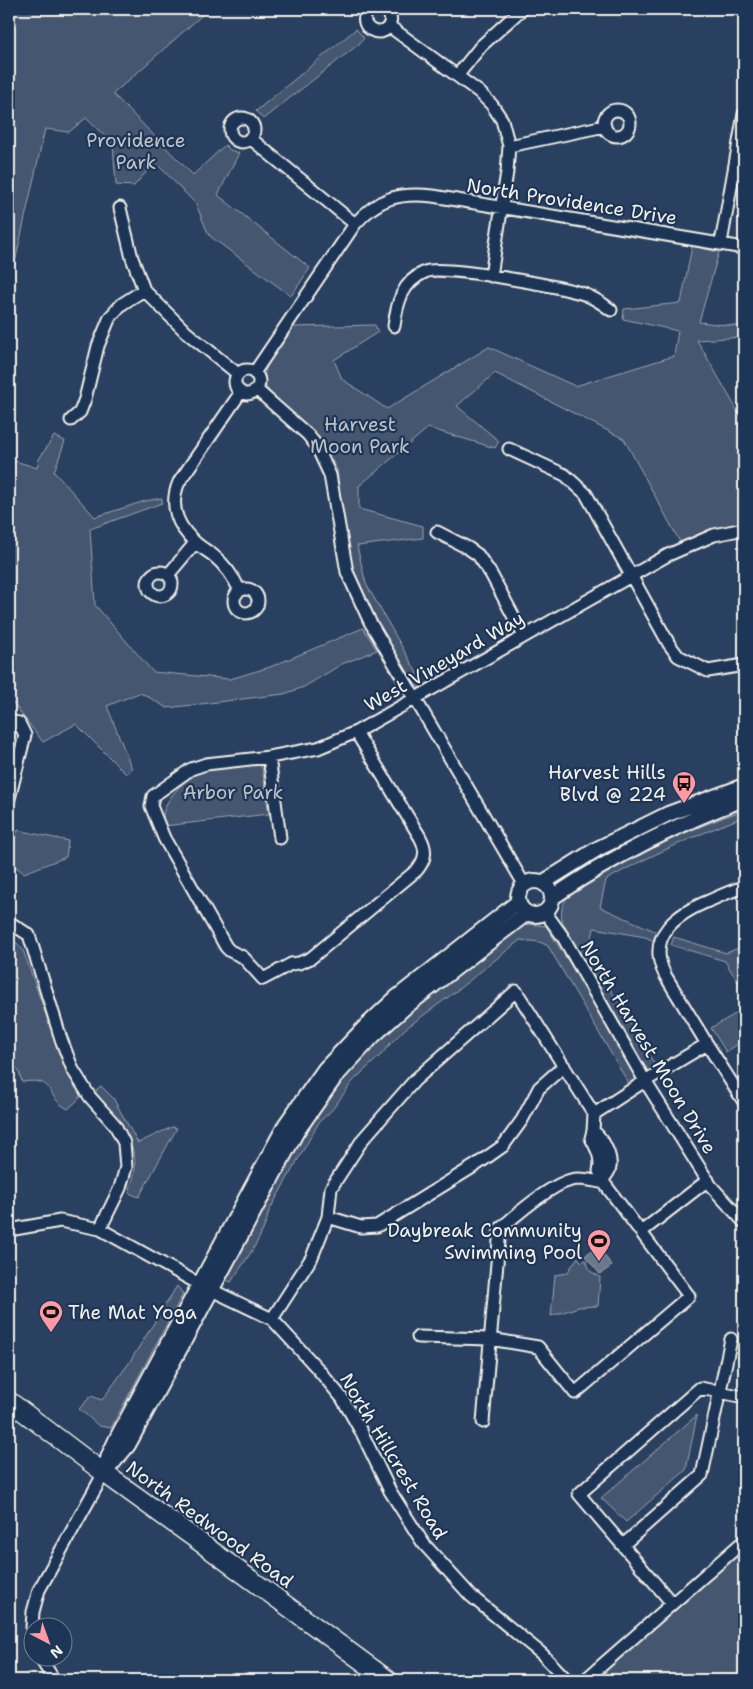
<svg xmlns="http://www.w3.org/2000/svg" width="753" height="1689" font-family="'Shantell Sans',sans-serif">
	<style>
		.green { fill: #445771; stroke: #9ca4ac }
		.water { fill: #6a788a; stroke: #a1a8b0 }
		.lines { fill: none; stroke-linecap: round; stroke-linejoin: round }
		.minor-casing { stroke: #f4f1e8; stroke-width: 15 }
		.tertiary-casing { stroke: #f4f1e8; stroke-width: 18 }
		.primary-casing { stroke: #f4f1e8; stroke-width: 21 }
		.minor { stroke: #1d3557; stroke-width: 11 }
		.tertiary { stroke: #1d3557; stroke-width: 14 }
		.primary { stroke: #1d3557; stroke-width: 18 }
		.labels { text-anchor: middle; stroke-width: 4.5; stroke-linejoin: round; paint-order: stroke }
		.park-label { font-size: 19px; fill: #bfc3c4; stroke: #1d3557 }
		.street-label { font-size: 19px; fill: #f4f1e8; stroke: #1d3557 }
		.poi-label { font-size: 19px; fill: #f4f1e8; stroke: #1d3557; text-anchor: end }
	</style>
	<rect width="100%" height="100%" fill="#2a4060"/>
	<filter id="ink" filterUnits="userSpaceOnUse"><feTurbulence type="fractalNoise" baseFrequency=".02" numOctaves="2"/><feDisplacementMap in="SourceGraphic" scale="10" xChannelSelector="R" yChannelSelector="G"/><feConvolveMatrix kernelMatrix="1 2 1 2 8 2 1 2 1" color-interpolation-filters="sRGB"/></filter>
	<g filter="url(#ink)">
		<path class="green" d="M 9,9 L 209,9 L 113,94 L 193,175 L 225,145 L 230,150 L 239,153 L 218,195 L 310,268 L 291,296 L 211,237 L 207,231 L 196,204 L 155,162 L 134,186 L 116,185 L 113,144 L 86,118 L 69,132 L 45,129 L 9,289 Z
			M 356,29 L 364,38 L 359,44 L 263,119 L 256,111 Z
			M 692,246 L 719,252 L 699,322 L 744,327 L 744,337 L 697,340 L 744,422 L 744,522 L 715,528 L 680,542 L 624,439 L 495,373 L 457,406 L 499,441 L 495,448 L 428,428 L 359,486 L 359,509 L 423,526 L 423,538 L 357,546 L 366,584 L 425,687 L 422,688 L 416,686 L 396,655 L 361,594 L 347,547 L 337,470 L 327,451 L 316,436 L 273,396 L 266,387 L 264,376 L 268,362 L 294,327 L 375,325 L 378,332 L 334,360 L 342,379 L 387,409 L 489,347 L 575,386 L 674,356 L 678,331 L 623,319 L 624,309 L 681,303 Z
			M 54,436 L 65,441 L 54,472 L 95,517 L 145,501 L 162,498 L 162,503 L 90,529 L 95,605 L 153,672 L 230,679 L 270,667 L 363,628 L 377,650 L 342,664 L 304,687 L 284,694 L 167,708 L 145,695 L 139,693 L 107,706 L 132,769 L 126,774 L 76,724 L 43,742 L 9,698 L 9,459 L 37,468 L 39,459 Z
			M 258,763 L 262,768 L 269,814 L 164,826 C 161,812 165,805 173,794 C 197,764 223,767 258,763 Z
			M 744,810 L 744,822 L 738,819 C 693,837 648,856 606,880 L 600,907 L 657,932 L 654,941 L 645,937 L 594,928 L 589,952 L 656,1067 L 649,1073 L 564,925 C 557,909 565,897 579,887 L 580,889 L 582,888 L 582,885 C 635,855 687,830 744,810 Z
			M 18,830 L 68,841 L 66,857 L 24,873 L 9,862 L 9,850 Z
			M 526,924 L 546,926 L 638,1072 L 636,1080 L 629,1084 L 548,946 L 540,942 L 520,940 L 455,992 L 405,1029 L 390,1044 L 382,1054 L 353,1081 L 332,1110 L 319,1122 L 269,1211 C 264,1237 245,1261 231,1282 L 223,1279 L 306,1125 L 338,1080 L 394,1024 Z
			M 9,934 L 23,950 L 51,1029 L 53,1030 L 80,1095 L 79,1099 L 68,1109 C 43,1096 58,1077 22,1082 L 19,1072 L 13,1062 L 9,1064 Z
			M 674,937 L 726,953 L 744,946 L 744,992 L 725,961 L 671,945 Z
			M 744,1009 L 744,1040 L 726,1052 L 711,1028 Z
			M 101,1086 L 113,1098 L 138,1143 L 172,1127 L 177,1128 L 139,1197 L 129,1193 C 131,1184 135,1175 135,1166 C 135,1137 113,1114 95,1094 L 97,1089 Z
			M 578,1257 L 581,1262 L 586,1260 L 590,1271 L 600,1277 L 598,1306 L 579,1307 L 551,1316 L 555,1275 L 567,1273 Z
			M 177,1286 L 183,1294 L 111,1428 L 99,1426 L 79,1409 L 91,1396 L 102,1400 L 129,1363 Z
			M 697,1415 L 686,1470 L 626,1522 L 601,1498 Z
			M 744,1549 L 744,1680 L 595,1680 Z"/>
		<path class="water" d="M 597,1245 L 612,1266 L 600,1274 L 585,1256 Z"/>
		<g class="lines">
			<g class="minor-casing">
				<path id="minor" d="M 370,9 C 352,26 384,43 390,23 C 392,17 389,13 385,9
					M 389,26 L 479,92 L 492,105 L 502,120 L 509,146 L 507,172 L 491,276
					M 457,76 L 481,46 L 522,9
					M604 123a13 13 0 1 1 26 0a13 13 0 1 1-26 0Z
					M230 130a12 12 0 1 1 24 0a12 12 0 1 1-24 0Z
					M 250,138 L 355,224
					M 509,146 L 605,126
					M 120,208 L 132,258 L 144,290 L 186,332 L 238,374
					M 721,243 L 744,114
					M 394,326 C 397,303 402,282 425,272 C 441,264 562,287 584,294 C 594,298 602,303 611,310
					M235 382a12 12 0 1 1 24 0a12 12 0 1 1-24 0Z
					M 254,373 L 355,224 C 378,198 399,192 433,196 L 744,248
					M 256,389 L 308,435 L 316,445 L 330,475 L 347,572 L 370,622 L 524,884
					M 71,420 L 80,412 L 85,399 L 98,346 L 110,317 L 122,304 L 144,290
					M 509,449 L 565,475 L 586,494 L 669,644 L 678,656 L 708,671 L 744,665
					M 437,532 L 468,548 L 478,555 L 491,574 L 524,636
					M148 584a12 12 0 1 1 24 0a12 12 0 1 1-24 0Z
					M 168,575 L 195,543
					M234 601a12 12 0 1 1 24 0a12 12 0 1 1-24 0Z
					M 240,591 C 234,578 226,566 214,556 C 208,551 201,548 195,542 C 177,526 169,505 179,482 L 241,392
					M 9,721 L 19,723 L 25,735 L 9,799
					M 356,732 L 420,837 C 427,850 426,859 417,870 L 311,958 L 299,963 L 291,964 L 263,979 L 243,957 L 230,951 L 226,947 L 164,838 L 151,806 L 153,796 L 191,769 L 206,764 L 269,757 L 318,748 L 356,732 L 668,555 L 714,535 L 744,529
					M 269,757 L 280,838
					M 744,887 C 733,890 722,895 711,900 C 678,913 645,935 665,975 L 707,1044 L 744,1102
					M 545,912 L 563,937 L 645,1081 L 711,1186 L 744,1222
					M 9,922 L 29,935 L 61,1039 L 73,1070 L 90,1097 L 115,1125 L 124,1143 L 126,1167 L 120,1188 L 100,1229
					M 594,1114 L 645,1081 L 707,1044
					M 593,1131 C 604,1139 619,1166 604,1177 L 599,1171 C 602,1158 597,1149 591,1138 L 593,1131 L 594,1114
					M 328,1217 L 361,1227 L 377,1226 L 476,1165 L 503,1146 L 522,1120 L 539,1088 L 564,1066
					M 9,1230 L 60,1221 L 100,1229 L 199,1284 L 272,1319 L 317,1368 L 342,1398 L 362,1433 L 390,1491 L 423,1543 L 471,1596 L 542,1654 L 567,1680
					M 641,1232 L 708,1180
					M 272,1319 L 312,1257 L 328,1217 L 331,1188 L 363,1139 L 415,1080 L 516,991 L 594,1114
					M 418,1337 L 490,1339 L 538,1347 L 575,1393 L 689,1296 L 604,1183 L 604,1177
					M 483,1422 L 500,1229 C 516,1215 555,1180 577,1179 C 586,1179 596,1181 604,1183
					M 623,1545 L 702,1475 L 731,1339
					M 670,1601 L 579,1494 L 700,1388 L 744,1397
					M 32,1628 L 33,1612 L 39,1590 L 104,1473
					M 39,1656 L 54,1680
					M 585,1680 L 744,1541"/>
			</g>
			<g class="tertiary-casing">
				<path id="tertiary" d="M518 898a17 17 0 1 1 34 0a17 17 0 1 1-34 0Z
					M 544,882 L 597,849 L 668,814 L 744,786
					M 553,897 C 608,859 681,822 744,799
					M 106,1471 L 128,1445 L 297,1131 L 335,1077 L 374,1035 L 404,1008 L 527,913
					M 104,1473 L 109,1455 L 119,1434 L 286,1124 L 325,1069 L 366,1026 L 396,998 L 518,902"/>
			</g>
			<g class="primary-casing">
				<path id="primary" d="M 9,1401 L 104,1473 L 204,1545 L 388,1680"/>
			</g>
			<use href="#minor" class="minor"/>
			<use href="#tertiary" class="tertiary"/>
			<use href="#primary" class="primary"/>
		</g>
	</g>
	<defs>
		<g id="bus-pin" transform="scale(1.25)"><path d="M0 17L-7.5 6A9.5 9.5 0 1 1 7.5 6Z" fill="#ff9aa2" stroke="#1d3557"/><path d="M-5-6H5V4H4V6H2V4H-2V6H-4V4H-5ZM-3.5-4V0h7V-4ZM-3.5 1.2v1.5H-2V1.2ZM2 1.2v1.5H3.5V1.2Z" fill="#111"/></g>
		<g id="stadium-pin" transform="scale(1.25)"><path d="M0 17L-7.5 6A9.5 9.5 0 1 1 7.5 6Z" fill="#ff9aa2" stroke="#1d3557"/><path d="M0-5a6.5 5 0 1 0 0 10a6.5 5 0 1 0 0-10ZM-3.5-1.8h7v3.6h-7Z" fill="#111"/></g>
	</defs>
	<g fill-rule="evenodd">
		<use href="#bus-pin" x="684" y="783"/>
		<use href="#stadium-pin" x="599" y="1241"/>
		<use href="#stadium-pin" x="51" y="1312"/>
	</g>
	<g class="labels">
		<g class="park-label">
			<text x="136" y="147">Providence<tspan x="136" dy="22">Park</tspan></text>
			<text x="360" y="431">Harvest<tspan x="360" dy="22">Moon Park</tspan></text>
			<text x="233" y="799">Arbor Park</text>
		</g>
		<g class="street-label">
			<text transform="translate(572 201) rotate(9)" y="7">North Providence Drive</text>
			<text transform="translate(444 661) rotate(-30)" y="7">West Vineyard Way</text>
			<text transform="translate(649 1047) rotate(59)" y="7">North Harvest Moon Drive</text>
			<text transform="translate(394 1456) rotate(59)" y="7">North Hillcrest Road</text>
			<text transform="translate(210 1524) rotate(36)" y="7">North Redwood Road</text>
		</g>
		<g class="poi-label">
			<text x="666" y="779">Harvest Hills<tspan x="666" dy="22">Blvd @ 224</tspan></text>
			<text x="582" y="1237">Daybreak Community<tspan x="582" dy="22">Swimming Pool</tspan></text>
			<text x="68" y="1319" text-anchor="start">The Mat Yoga</text>
		</g>
	</g>
	<rect width="753" height="1689" fill="none" stroke="#1d3557" stroke-width="30"/>
	<rect x="15" y="15" width="723" height="1659" fill="none" stroke="#f4f1e8" stroke-width="2" filter="url(#ink)"/>
	<g transform="translate(48 1642) rotate(139)"><circle r="24" fill="#1d3557" stroke="#738091"/>
	<path d="M0-4L9 19L0 12L-9 19Z" fill="#ff9aa2"/>
	<text y="-8" font-size="14" font-weight="bold" text-anchor="middle" fill="#f4f1e8">N</text>
	</g>
</svg>
